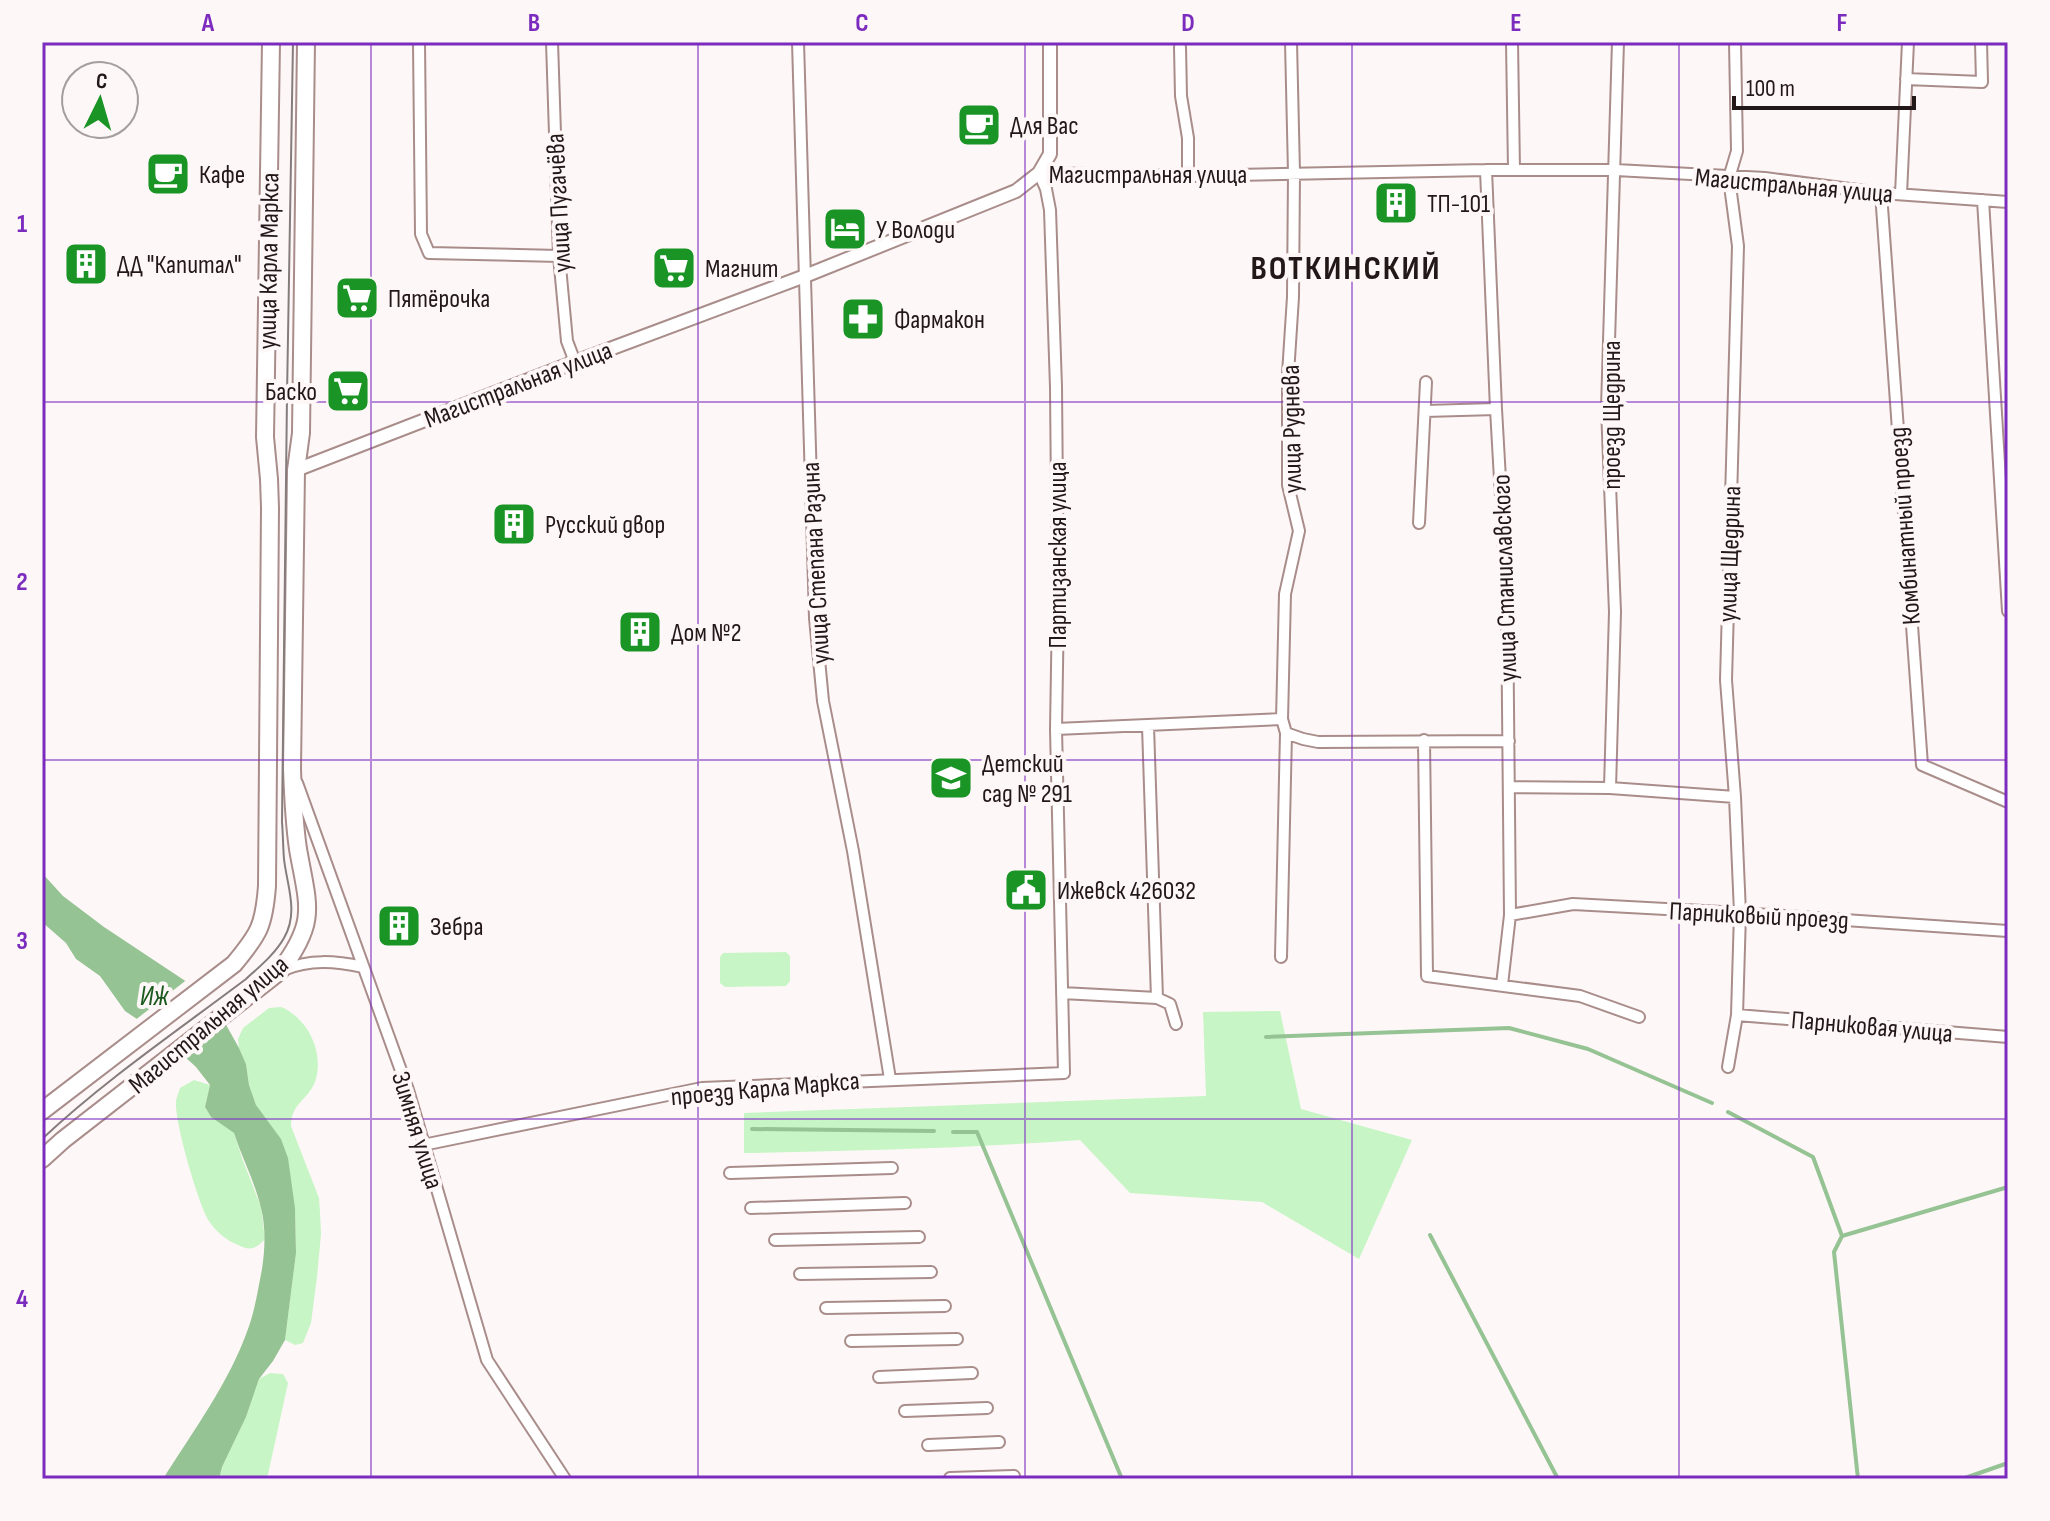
<svg xmlns="http://www.w3.org/2000/svg" width="2050" height="1521" font-family="'Sofia Sans Condensed',sans-serif">
	<style>
		.green { fill: #c7f5c5 }
		.water { fill: #95c393 }
		.pier { fill: #fef7f7 }
		.lines { fill: none; stroke-linecap: round; stroke-linejoin: round }
		.stream { stroke: #95c393; stroke-width: 4 }
		.minor-casing { stroke: #a98d8b; stroke-width: 14 }
		.tertiary-casing { stroke: #a98d8b; stroke-width: 16 }
		.primary-casing { stroke: #a98d8b; stroke-width: 20 }
		.minor { stroke: #fff; stroke-width: 10 }
		.tertiary { stroke: #fff; stroke-width: 12 }
		.primary { stroke: #fff; stroke-width: 16 }
		.tram { stroke: #857d7c; stroke-width: 2 }
		.grid { fill: none; stroke: #7b2cbf; stroke-width: 2; stroke-opacity: 0.55 }
		.labels { text-anchor: middle; stroke-width: 8; stroke-linejoin: round; paint-order: stroke }
		.poi-label { font-size: 26px; fill: #221817; stroke: #fef7f7; text-anchor: start }
		.street-label { font-size: 26px; fill: #221817; stroke: #fef7f7 }
		.water-label { font-size: 28px; font-style: italic; fill: #1b5a1e; stroke: #fef7f7 }
		.district-label { font-size: 34px; font-weight: bold; letter-spacing: 2px; fill: #221817; stroke: #fef7f7 }
		.neatline { fill: none; stroke: #7b2cbf; stroke-width: 3 }
		.grid-label { font-size: 26px; text-anchor: middle; font-weight: bold; fill: #7b2cbf }
	</style>
	<rect width="100%" height="100%" fill="#fef7f7"/>
	<path class="green" d="M 786,952 L 790,956 L 790,981 L 786,986 L 725,987 L 720,983 L 720,957 L 723,953 Z
		M 281,1007 C 308,1018 325,1053 315,1082 C 308,1100 291,1103 291,1126 L 319,1198 L 320,1212 L 321,1234 L 317,1277 L 311,1323 L 303,1343 L 295,1345 L 285,1340 L 296,1253 L 295,1208 L 267,1123 L 256,1105 L 249,1085 L 246,1064 L 239,1048 L 238,1039 L 243,1028 L 269,1008 Z
		M 1280,1011 L 1301,1109 L 1412,1140 L 1359,1259 L 1262,1202 L 1130,1193 L 1080,1140 C 968,1148 857,1151 744,1153 L 744,1113 L 1206,1096 L 1203,1012 Z
		M 194,1080 L 210,1085 L 205,1107 L 211,1117 L 234,1133 L 242,1158 L 261,1207 L 265,1239 C 256,1249 250,1251 238,1245 C 226,1240 216,1232 209,1221 C 198,1204 174,1120 176,1101 C 177,1096 179,1092 180,1088 Z
		M 270,1373 L 283,1374 L 288,1383 L 267,1479 L 219,1479 L 222,1467 L 246,1417 L 259,1379 Z"/>
	<path class="water" d="M 42,873 L 63,896 L 104,927 L 211,998 L 239,1048 L 246,1064 L 249,1085 L 256,1105 L 281,1139 L 288,1158 L 295,1208 L 296,1253 L 285,1340 L 273,1361 L 259,1379 L 246,1417 L 222,1467 L 219,1479 L 163,1479 C 193,1431 229,1383 248,1329 C 255,1310 258,1289 262,1269 C 265,1249 266,1228 261,1208 C 255,1182 242,1158 234,1133 L 211,1117 L 205,1107 L 210,1085 L 196,1067 L 161,1035 L 125,1011 L 100,976 L 76,959 L 66,943 L 42,922 Z"/>
	<path class="pier" d="M 189,978 L 214,995 L 229,1022 L 182,1060 L 159,1038 L 134,1021 Z"/>
	<g class="lines">
		<path class="stream" d="M 1266,1037 L 1509,1028 L 1588,1049 L 1712,1103
			M 1728,1112 L 1813,1157 L 1842,1236 L 1834,1252 L 1858,1479
			M 752,1129 L 934,1131
			M 953,1132 L 977,1132 L 1122,1479
			M 1430,1235 L 1558,1479
			M 1842,1236 L 2008,1187
			M 1962,1479 L 2008,1463"/>
		<g class="minor-casing">
			<path id="minor" d="M 419,42 L 421,234 L 429,253 L 559,256
				M 552,42 L 559,256 L 567,341 L 575,362
				M 798,42 L 815,618 L 823,701 L 853,851 L 890,1079
				M 1512,42 L 1514,170
				M 1180,47 L 1181,96 L 1188,138 L 1188,176
				M 1906,79 L 1982,82 L 1981,42
				M 1486,170 L 1496,409 L 1507,602 L 1510,915 L 1502,985
				M 1881,193 L 1922,765 L 2008,802
				M 1901,194 L 1908,42
				M 1983,200 L 2008,611
				M 1425,411 L 1496,409
				M 1419,523 L 1426,382
				M 1148,726 L 1157,998
				M 1056,729 L 1282,719
				M 1286,733 L 1303,739 L 1318,742 L 1509,741
				M 1424,740 L 1427,976 L 1580,996 L 1639,1017
				M 297,783 L 408,1090 L 487,1360 L 565,1479
				M 1509,787 L 1610,788 L 1735,797
				M 1610,788 L 1615,612 L 1607,408 L 1618,42
				M 1510,915 L 1573,904 L 1740,913 L 2008,931
				M 1281,957 L 1286,733 L 1282,719 L 1285,594 L 1299,531 L 1288,485 L 1288,374 L 1293,297 L 1294,173 L 1291,42
				M 283,970 C 310,959 335,961 363,967
				M 1062,993 L 1157,998 L 1170,1004 L 1176,1024
				M 1737,1015 L 2008,1037
				M 1728,1067 L 1737,1015 L 1740,913 L 1735,797 L 1726,680 L 1738,246 L 1729,178 L 1737,151 L 1735,42
				M 423,1145 L 702,1088 L 1064,1073 L 1056,729 L 1058,607 L 1056,387 L 1050,210 L 1046,189 L 1039,173 L 1188,176 L 1486,170 L 1616,170 L 1765,178 L 1881,193 L 2008,202
				M 730,1173 L 892,1168
				M 751,1208 L 905,1203
				M 775,1240 L 919,1237
				M 800,1274 L 931,1272
				M 826,1308 L 945,1306
				M 851,1341 L 957,1339
				M 879,1377 L 972,1373
				M 905,1411 L 987,1408
				M 928,1445 L 999,1442
				M 950,1478 L 1014,1476"/>
		</g>
		<g class="tertiary-casing">
			<path id="tertiary" d="M 296,470 L 575,362 L 805,276 L 1016,191 L 1039,173 L 1050,154 L 1050,42"/>
		</g>
		<g class="primary-casing">
			<path id="primary" d="M 42,1111 L 234,964 C 259,934 264,926 267,886 L 270,508 L 269,479 L 265,437 L 271,42
				M 42,1159 L 63,1140 L 280,971 C 318,921 308,906 298,849 C 294,822 293,796 292,769 L 296,470 L 301,433 L 306,42"/>
		</g>
		<use href="#minor" class="minor"/>
		<use href="#tertiary" class="tertiary"/>
		<use href="#primary" class="primary"/>
		<path class="tram" d="M 42,1139 C 105,1080 177,1031 246,979 C 259,967 275,954 284,938 C 299,912 287,886 284,859 C 283,847 283,834 282,822 L 287,396 L 293,42"/>
	</g>
	<path class="grid" d="M 371,42 L 371,1479M 698,42 L 698,1479M 1025,42 L 1025,1479M 1352,42 L 1352,1479M 1679,42 L 1679,1479M 42,402 L 2008,402M 42,760 L 2008,760M 42,1119 L 2008,1119"/>
	<defs>
		<g id="cafe-square" transform="scale(2.3)"><rect x="-9" y="-9" width="18" height="18" rx="4" fill="#199425" stroke="#fef7f7"/><path d="M-5.5-4.5H6V0H3Q3 3.5 0 3.5H-2.5Q-5.5 3.5-5.5 0ZM3-3.2v2h1.7v-2ZM-6 4.5H4V6H-6Z" fill="#fff"/></g>
		<g id="building-square" transform="scale(2.3)"><rect x="-9" y="-9" width="18" height="18" rx="4" fill="#199425" stroke="#fef7f7"/><path d="M-4-6H4V6H1V3H-1V6H-4ZM-2.5-4.3h1.7v1.8h-1.7ZM.8-4.3h1.7v1.8H.8ZM-2.5-1h1.7V.8h-1.7ZM.8-1h1.7V.8H.8Z" fill="#fff"/></g>
		<g id="hotel-square" transform="scale(2.3)"><rect x="-9" y="-9" width="18" height="18" rx="4" fill="#199425" stroke="#fef7f7"/><path d="M-6-4.5h1.5V1H6V5H4.5V3h-9V5H-6ZM-4 0a1.8 1.8 0 1 1 3.6 0ZM.5 0V-2.5h3Q6-2.5 6 0Z" fill="#fff"/></g>
		<g id="supermarket-square" transform="scale(2.3)"><rect x="-9" y="-9" width="18" height="18" rx="4" fill="#199425" stroke="#fef7f7"/><path d="M-6-5.5h2.5l.6 2H6L4.5 2H-2.5L-4.4-4H-6ZM-1.5 3.2a1.3 1.3 0 1 0 .1 0ZM3 3.2a1.3 1.3 0 1 0 .1 0Z" fill="#fff"/></g>
		<g id="pharmacy-square" transform="scale(2.3)"><rect x="-9" y="-9" width="18" height="18" rx="4" fill="#199425" stroke="#fef7f7"/><path d="M-2-6h4v4h4v4h-4v4h-4v-4h-4v-4h4Z" fill="#fff"/></g>
		<g id="school-square" transform="scale(2.3)"><rect x="-9" y="-9" width="18" height="18" rx="4" fill="#199425" stroke="#fef7f7"/><path d="M0-5L7-2L0 1L-7-2ZM-4 1L0 2.5L4 1V4Q0 6-4 4Z" fill="#fff"/></g>
		<g id="civic-square" transform="scale(2.3)"><rect x="-9" y="-9" width="18" height="18" rx="4" fill="#199425" stroke="#fef7f7"/><path d="M-.6-6.5H3V-4.5H.6V-3L4-1V1h2V6H-6V1h2V-1L-.6-3ZM-1.2 2.5V6h2.4V2.5Z" fill="#fff"/></g>
	</defs>
	<g fill-rule="evenodd">
		<use href="#cafe-square" x="979" y="125"/>
		<use href="#cafe-square" x="168" y="174"/>
		<use href="#building-square" x="1396" y="203"/>
		<use href="#hotel-square" x="845" y="229"/>
		<use href="#building-square" x="86" y="264"/>
		<use href="#supermarket-square" x="674" y="268"/>
		<use href="#supermarket-square" x="357" y="298"/>
		<use href="#pharmacy-square" x="863" y="319"/>
		<use href="#supermarket-square" x="348" y="391"/>
		<use href="#building-square" x="514" y="524"/>
		<use href="#building-square" x="640" y="632"/>
		<use href="#school-square" x="951" y="778"/>
		<use href="#civic-square" x="1026" y="890"/>
		<use href="#building-square" x="399" y="926"/>
	</g>
	<g class="labels">
		<g class="poi-label">
			<text x="1010" y="134">Для Вас</text>
			<text x="199" y="183">Кафе</text>
			<text x="1427" y="212">ТП-101</text>
			<text x="876" y="238">У Володи</text>
			<text x="117" y="273">ДД "Капитал"</text>
			<text x="705" y="277">Магнит</text>
			<text x="388" y="307">Пятёрочка</text>
			<text x="894" y="328">Фармакон</text>
			<text x="317" y="400" text-anchor="end">Баско</text>
			<text x="545" y="533">Русский двор</text>
			<text x="671" y="641">Дом №2</text>
			<text x="982" y="772">Детский<tspan x="982" dy="30">сад № 291</tspan></text>
			<text x="1057" y="899">Ижевск 426032</text>
			<text x="430" y="935">Зебра</text>
		</g>
		<g class="street-label">
			<text x="1148" y="183">Магистральная улица</text>
			<text transform="translate(1794 185) rotate(5)" y="9">Магистральная улица</text>
			<text transform="translate(558 203) rotate(-93)" y="9">улица Пугачёва</text>
			<text transform="translate(268 261) rotate(-89)" y="9">улица Карла Маркса</text>
			<text transform="translate(518 384) rotate(-21)" y="9">Магистральная улица</text>
			<text transform="translate(1611 415) rotate(-90)" y="9">проезд Щедрина</text>
			<text transform="translate(1291 429) rotate(-91)" y="9">улица Руднева</text>
			<text transform="translate(1904 526) rotate(-94)" y="9">Комбинатный проезд</text>
			<text transform="translate(1729 554) rotate(-88)" y="9">улица Щедрина</text>
			<text transform="translate(1057 555) rotate(-90)" y="9">Партизанская улица</text>
			<text transform="translate(815 563) rotate(-93)" y="9">улица Степана Разина</text>
			<text transform="translate(1504 578) rotate(-92)" y="9">улица Станиславского</text>
			<text transform="translate(1759 915) rotate(3)" y="9">Парниковый проезд</text>
			<text transform="translate(208 1024) rotate(-40)" y="9">Магистральная улица</text>
			<text transform="translate(1872 1026) rotate(5)" y="9">Парниковая улица</text>
			<text transform="translate(765 1088) rotate(-5)" y="9">проезд Карла Маркса</text>
			<text transform="translate(418 1130) rotate(73)" y="9">Зимняя улица</text>
		</g>
		<g class="water-label">
			<text x="154" y="1005">Иж</text>
		</g>
		<g class="district-label">
			<text x="1346" y="279">ВОТКИНСКИЙ</text>
		</g>
	</g>
	<rect width="2050" height="1521" fill="none" stroke="#fef7f7" stroke-width="88"/>
	<g transform="translate(100 100) rotate(5)"><circle r="38" fill="#fef7f7" stroke="#a69e9d" stroke-width="2"/>
	<path d="M0-6L14 30L0 20L-14 30Z" fill="#199425"/>
	<text y="-12" font-size="22" font-weight="bold" text-anchor="middle" fill="#221817">С</text>
	</g>
	<path d="M1734 96v12h180v-12" fill="none" stroke="#221817" stroke-width="4"/>
	<text x="1746" y="96" font-size="24" fill="#221817" stroke="#fef7f7" stroke-width="6" paint-order="stroke">100 m</text>
	<rect x="44" y="44" width="1962" height="1433" class="neatline"/>
	<g class="grid-label">
		<text x="208" y="31">A</text>
		<text x="534" y="31">B</text>
		<text x="862" y="31">C</text>
		<text x="1188" y="31">D</text>
		<text x="1516" y="31">E</text>
		<text x="1842" y="31">F</text>
		<text x="22" y="232">1</text>
		<text x="22" y="590">2</text>
		<text x="22" y="949">3</text>
		<text x="22" y="1307">4</text>
	</g>
</svg>
